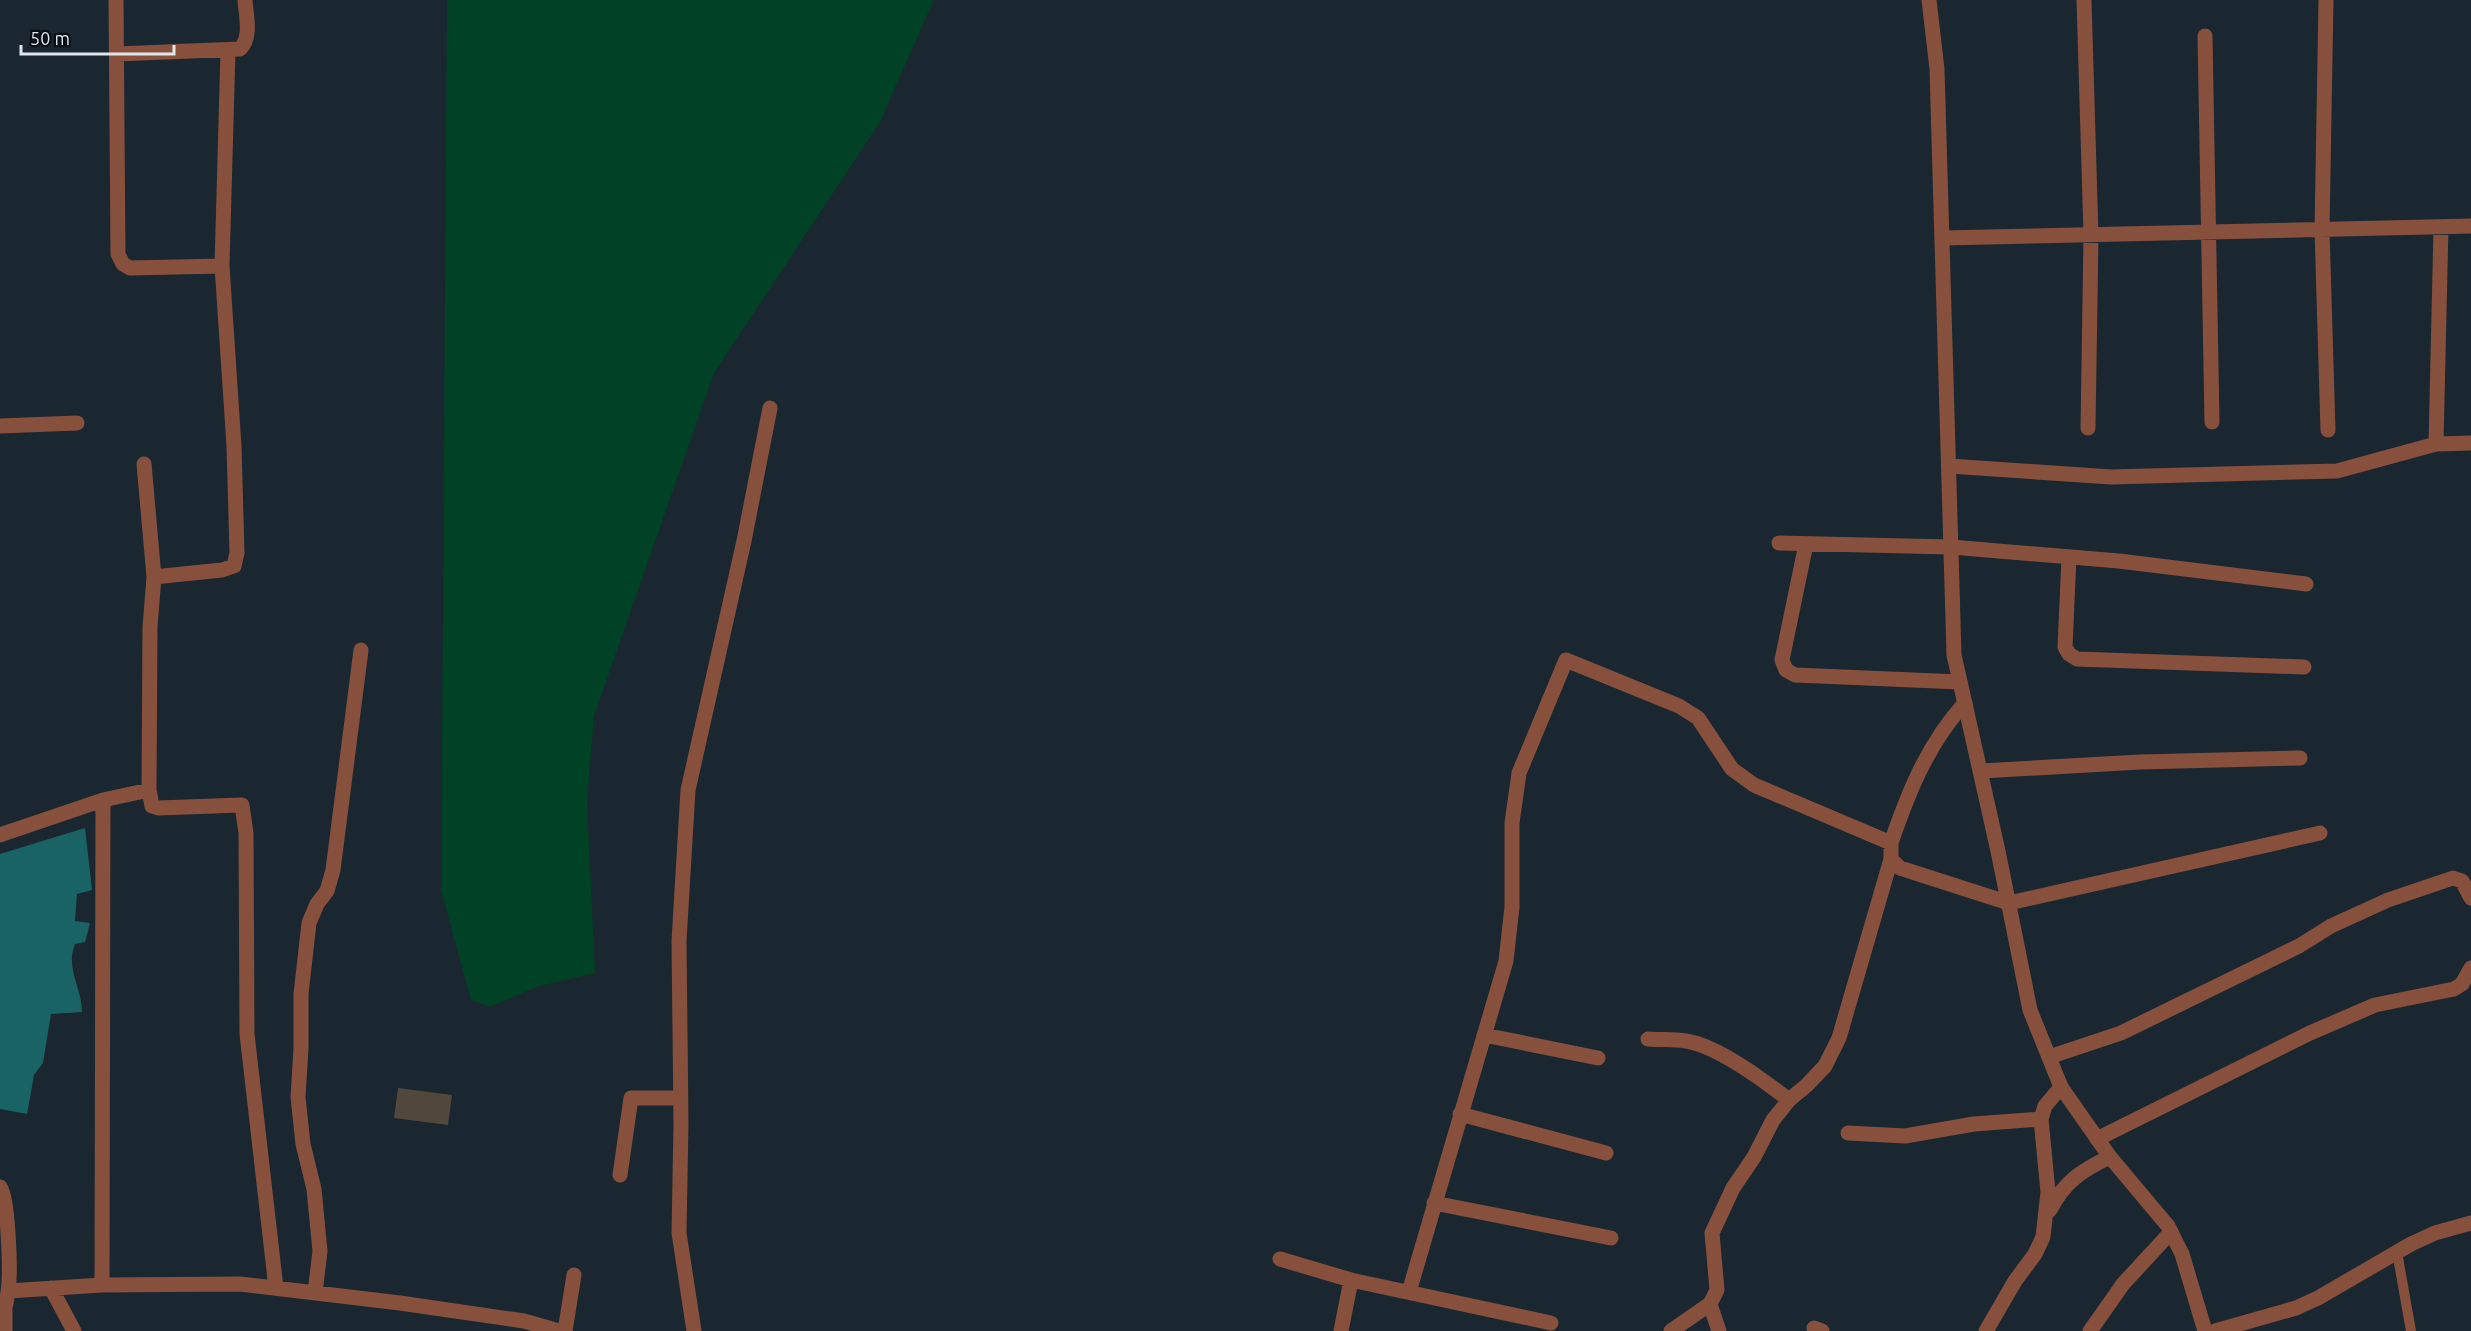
<svg xmlns="http://www.w3.org/2000/svg" width="2471" height="1331" font-family="Ubuntu,sans-serif">
	<style>
		.green { fill: #014125 }
		.water { fill: #1a6365 }
		.building { fill: #51473a }
		.lines { fill: none; stroke-linecap: round; stroke-linejoin: round }
		.service { stroke: #86503d; stroke-width: 10 }
		.minor { stroke: #86503d; stroke-width: 15 }
		.tertiary { stroke: #86503d; stroke-width: 15 }
	</style>
	<rect width="100%" height="100%" fill="#1a2630"/>
	<path class="green" d="M 447,0 L 934,0 L 880,122 L 714,373 L 594,716 L 587,802 L 595,973 L 536,987 L 490,1007 L 471,1000 L 441,890 Z"/>
	<path class="water" d="M 85,828 L 92,890 L 77,894 L 75,921 L 90,923 L 85,942 L 75,944 C 65,968 82,988 82,1012 L 51,1014 L 43,1063 L 34,1075 L 27,1114 L 0,1109 L 0,854 Z"/>
	<path class="building" d="M 398,1088 L 452,1095 L 448,1125 L 394,1118 Z"/>
	<g class="lines">
		<path class="service" d="M 2397,1252 L 2411,1331"/>
		<path class="minor" d="M 2084,0 L 2091,235 L 2088,428
			M 2326,0 L 2322,230 L 2328,430
			M 2205,36 L 2212,422
			M 117,54 L 240,49 C 252,37 246,16 245,0
			M 1943,238 L 2471,226
			M 222,266 L 228,50
			M 0,426 L 77,423
			M 2436,444 L 2471,443
			M 144,464 L 154,577
			M 1949,466 L 2111,477 L 2337,471 L 2436,444 L 2441,227
			M 1779,543 L 1951,547 L 2119,561 L 2306,584
			M 1806,544 L 1782,660 L 1786,670 L 1795,675 L 1960,682
			M 2069,557 L 2065,647 L 2069,654 L 2077,659 L 2304,667
			M 1981,771 L 2140,762 L 2300,758
			M 149,790 L 152,806 L 158,808 L 242,805 L 246,833 L 247,1034 L 276,1288
			M 0,835 L 103,800 L 149,790 L 150,627 L 154,577 L 222,570 L 234,566 L 237,553 L 234,446 L 222,266 L 130,268 L 123,264 L 118,254 L 116,0
			M 1891,843 C 1908,793 1928,743 1965,703
			M 1484,1035 L 1598,1058
			M 1648,1039 C 1661,1040 1674,1039 1686,1041 C 1718,1046 1763,1080 1789,1100
			M 2049,1057 L 2121,1033 L 2299,946 L 2331,926 L 2388,900 L 2453,878 L 2462,881 L 2471,898
			M 1460,1114 L 1606,1153
			M 1848,1133 L 1905,1136 L 1974,1124 L 2041,1119
			M 2097,1139 L 2310,1033 L 2361,1011 L 2375,1005 L 2454,989 L 2462,984 L 2471,968
			M 620,1175 L 631,1098 L 681,1098
			M 0,1187 C 8,1197 10,1264 9,1280 C 9,1289 7,1299 5,1308 L 0,1308
			M 1434,1203 L 1611,1238
			M 2050,1210 C 2064,1182 2082,1170 2110,1157
			M 1280,1259 L 1351,1280 L 1341,1331
			M 1351,1280 L 1551,1323
			M 102,1285 L 103,800
			M 51,1288 L 74,1331
			M 8,1291 L 102,1285 L 240,1284 L 400,1303 L 524,1321 L 559,1331
			M 1409,1292 L 1506,961 L 1512,907 L 1512,823 L 1519,773 L 1566,660 L 1679,706 L 1698,718 L 1732,769 L 1754,785 L 1891,843 L 1891,859 L 1900,868 L 2009,903 L 2320,833
			M 315,1293 L 320,1251 L 314,1189 L 303,1144 L 298,1097 L 301,1048 L 301,994 L 309,923 L 317,904 L 327,891 L 333,870 L 361,650
			M 1710,1304 L 1719,1331
			M 1814,1328 L 1822,1331
			M 5,1331 L 5,1308
			M 565,1331 L 574,1275
			M 694,1331 L 679,1233 L 681,1123 L 679,941 L 688,790 L 744,541 L 770,408
			M 1671,1331 L 1710,1304 L 1717,1290 L 1712,1233 L 1733,1188 L 1754,1157 L 1773,1120 L 1789,1100 L 1807,1085 L 1825,1066 L 1839,1038 L 1891,859
			M 1986,1331 L 2015,1281 L 2035,1254 L 2043,1237 L 2048,1192 L 2041,1119 L 2045,1106 L 2061,1087
			M 2090,1331 L 2123,1284 L 2171,1232
			M 2215,1331 L 2296,1308 L 2318,1298 L 2411,1244 L 2435,1233 L 2471,1223"/>
		<path class="tertiary" d="M 1929,0 L 1937,69 L 1954,655 L 1998,851 L 2030,1010 L 2061,1087 L 2110,1157 L 2168,1226 L 2182,1254 L 2205,1331"/>
	</g>
	<path d="M21 45v9h153v-9" fill="none" stroke="#dfe6ed" stroke-width="3"/>
	<text x="30" y="45" font-size="18" fill="#dfe6ed" stroke="#090e13" stroke-width="4.5" paint-order="stroke">50 m</text>
</svg>
